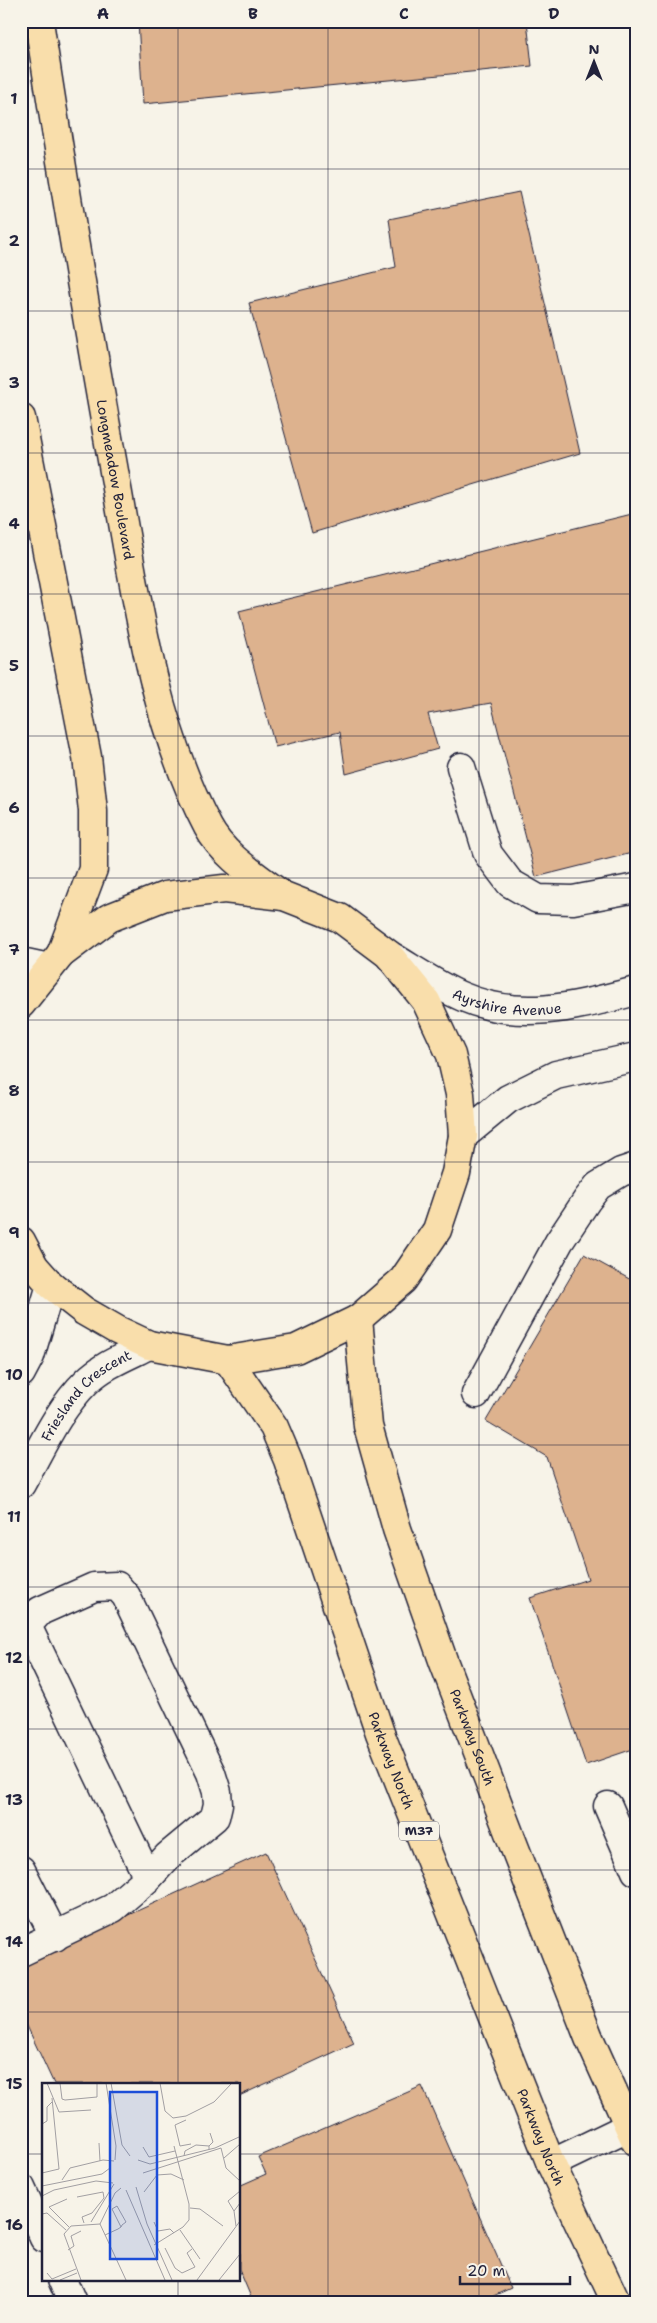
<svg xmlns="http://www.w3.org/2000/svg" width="657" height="2323" font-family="'Shantell Sans',sans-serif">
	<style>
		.building { fill: #ddb28e; stroke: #22223b }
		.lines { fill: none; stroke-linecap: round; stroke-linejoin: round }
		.minor-casing { stroke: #22223b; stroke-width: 31 }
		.major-casing { stroke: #22223b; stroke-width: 31 }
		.highway-casing { stroke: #22223b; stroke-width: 31 }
		.minor { stroke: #f7f3e8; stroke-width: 28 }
		.major { stroke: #f9deab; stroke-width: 28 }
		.highway { stroke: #f9deab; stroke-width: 28 }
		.grid { fill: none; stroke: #22223b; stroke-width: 1; stroke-opacity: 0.55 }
		.labels { text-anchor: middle; stroke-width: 5; stroke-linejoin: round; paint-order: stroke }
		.shield { fill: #f7f3e8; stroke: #62616f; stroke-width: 1 }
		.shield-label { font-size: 12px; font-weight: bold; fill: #22223b }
		.street-label { font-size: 14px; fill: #22223b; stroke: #f7f3e8 }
		.inset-road { fill: none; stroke: #a29fa3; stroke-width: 1 }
		.view { fill: #1d4ed8; fill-opacity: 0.15; stroke: #1d4ed8; stroke-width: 2.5 }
		.inset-edge { fill: none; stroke: #22223b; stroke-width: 2.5 }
		.neatline { fill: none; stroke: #22223b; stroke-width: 2 }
		.grid-label { font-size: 16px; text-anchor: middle; font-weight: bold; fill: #22223b }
	</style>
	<rect width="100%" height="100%" fill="#f7f3e8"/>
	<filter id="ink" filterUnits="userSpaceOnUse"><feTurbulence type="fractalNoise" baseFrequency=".02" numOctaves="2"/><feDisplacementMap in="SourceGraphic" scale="10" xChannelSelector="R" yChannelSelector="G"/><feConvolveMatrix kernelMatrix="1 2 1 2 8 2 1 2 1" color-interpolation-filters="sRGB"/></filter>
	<g filter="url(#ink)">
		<path class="building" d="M 138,21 L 527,21 L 532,66 L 143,104 Z
			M 519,192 L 580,453 L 312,533 L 249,303 L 396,267 L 389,219 Z
			M 636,513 L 636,852 L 536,877 L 491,703 L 428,714 L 438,749 L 346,774 L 340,732 L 275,747 L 239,611 Z
			M 584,1254 L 633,1281 L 636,1280 L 636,1748 L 586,1765 L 530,1598 L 588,1579 L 547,1457 L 486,1421 Z
			M 266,1852 L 354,2043 L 239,2096 L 239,2084 L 54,2084 L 21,2013 L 21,1964 Z
			M 422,2086 L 511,2288 L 480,2302 L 253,2302 L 239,2269 L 239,2186 L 266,2174 L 258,2157 Z"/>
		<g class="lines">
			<g class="minor-casing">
				<g id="minor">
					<path d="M 461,767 L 488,854 L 510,883 L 538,899 L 573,900 L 636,888"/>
					<path id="s1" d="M 389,955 C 413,969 437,986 463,997 C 522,1022 577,1006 636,991"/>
					<path d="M 21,962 L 49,968"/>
					<path d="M 463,1136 L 508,1099 L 556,1075 L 636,1057"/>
					<path d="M 21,1373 L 30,1356 L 51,1285"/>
					<path d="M 476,1394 L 559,1242 L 587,1200 L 598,1186 L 621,1172 L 636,1167"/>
					<path id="s2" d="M 21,1484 C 41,1449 57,1411 86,1382 C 103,1365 127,1356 149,1345"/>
					<path d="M 608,1806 L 636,1871"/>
					<path d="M 21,1870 L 55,1937"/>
					<path d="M 21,1952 L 113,1908 L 148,1878 L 168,1856 L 215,1817 L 218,1804 L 217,1792 L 211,1773 L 126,1596 L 117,1586 L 94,1587 L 40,1611 L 29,1623 L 30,1632 L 148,1878"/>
					<path d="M 551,2164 L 636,2123"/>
					<path d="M 21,2188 L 44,2238"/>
					<path d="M 62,2279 L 72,2302"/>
				</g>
			</g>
			<g class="major-casing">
				<g id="major">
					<path id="s3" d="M 39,21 C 62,174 88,325 115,477 C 136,594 152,721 208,827 C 223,856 258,877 283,896"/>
					<path d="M 21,418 L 87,757 L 93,811 L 93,869 L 61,954"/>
					<path d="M 21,1004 L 61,954 L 109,918 L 165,896 L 224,889 L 284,896 L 340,918 L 388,954 L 426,1001 L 451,1055 L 460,1094 L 463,1136 L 456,1173 L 437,1230 L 403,1280 L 358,1319 L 296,1349 L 228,1360 L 149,1345 L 117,1330 L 84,1311 L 51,1285 L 34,1266 L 21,1241"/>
					<path id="s4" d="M 358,1319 L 368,1426 L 397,1529 L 444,1663 L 514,1846 L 589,2038 L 636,2142"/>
					<path id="s5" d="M 228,1360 L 274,1427 L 288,1460 L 380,1733 L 551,2164 L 616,2302"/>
				</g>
			</g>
			<g class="highway-casing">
				<path id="highway" d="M 21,1259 L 34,1266"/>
			</g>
			<use href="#minor" class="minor"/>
			<use href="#major" class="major"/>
			<use href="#highway" class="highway"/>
		</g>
	</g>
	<path class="grid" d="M 178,21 L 178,2084M 328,21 L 328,2302M 479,21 L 479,2302M 21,169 L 636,169M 21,311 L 636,311M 21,453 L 636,453M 21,594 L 636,594M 21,736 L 636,736M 21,878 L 636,878M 21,1020 L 636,1020M 21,1162 L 636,1162M 21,1303 L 636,1303M 21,1445 L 636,1445M 21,1587 L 636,1587M 21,1729 L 636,1729M 21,1870 L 636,1870M 21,2012 L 636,2012M 21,2154 L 44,2154M 239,2154 L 636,2154M 178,2279 L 178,2302"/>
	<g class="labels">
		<rect class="shield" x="399" y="1821.5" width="40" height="19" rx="4"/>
		<g class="shield-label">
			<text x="419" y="1835">M37</text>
		</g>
		<g class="street-label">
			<text dy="5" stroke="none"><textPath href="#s3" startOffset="465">Longmeadow Boulevard</textPath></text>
			<text dy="5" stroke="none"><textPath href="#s1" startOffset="130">Ayrshire Avenue</textPath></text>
			<text dy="5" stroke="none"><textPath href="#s2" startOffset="112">Friesland Crescent</textPath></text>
			<text dy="5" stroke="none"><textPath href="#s4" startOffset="436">Parkway South</textPath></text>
			<text dy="5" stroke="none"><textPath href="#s5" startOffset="435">Parkway North</textPath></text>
			<text dy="5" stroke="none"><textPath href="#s5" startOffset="840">Parkway North</textPath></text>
		</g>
	</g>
	<g transform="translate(42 2083)">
		<rect width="198" height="198" fill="#f7f3e8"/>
		<path class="inset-road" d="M 5,0 L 17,29 L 49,27M 18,0 L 20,16 L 23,17 L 55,14 L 55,0M 64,0 L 74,63 L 73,77M 69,0 L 80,62 L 88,73M 118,0 L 123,28 L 131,35 L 144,33 L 172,19 L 190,0M 144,37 L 133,42 L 138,63 L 149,61M 0,41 L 5,38 L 5,24 L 10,19M 57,60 L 58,78M 167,63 L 171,59 L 168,50M 101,64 L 107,74 L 133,68M 179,65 L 184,85 L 198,98M 142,73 L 143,68 L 154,62 L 167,63 L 167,67M 182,75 L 198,61M 96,77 L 108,81 L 173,65 L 197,54M 0,90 L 17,86 L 10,15M 101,90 L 179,65M 20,97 L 28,85 L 61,77 L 72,78M 0,103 L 60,91 L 68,85M 94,104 L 105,141 L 130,197M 79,105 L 73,110 L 58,141 L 84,197M 84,107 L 123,197M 102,109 L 115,92 L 129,91 L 142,97M 0,113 L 12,107 L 54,98 L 71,100M 35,114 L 61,109 L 62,115 L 50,130 L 40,134 L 42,140M 25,116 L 7,124 L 27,144M 148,125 L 158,126 L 181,143M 192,128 L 186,118 L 198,108M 0,131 L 5,130 L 24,147M 49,139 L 72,101M 112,139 L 116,148 L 128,146 L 132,150M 194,143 L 192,128 L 198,120M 138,147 L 158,176M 63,152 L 76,146 L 79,144 L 80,142 L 84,139 L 75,123 L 70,126 L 79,144M 112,162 L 141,144 L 147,137 L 147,121 L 132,63M 123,165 L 133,185 L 140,190 L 153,184 L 145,170 L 150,166M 26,167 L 32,163 L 29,153 L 39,148M 5,190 L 10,196 L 34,186M 18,197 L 35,190M 39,197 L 22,151 L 29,143 L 58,141M 155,197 L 198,138M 177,197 L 198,171"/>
		<path class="view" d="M 68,9 L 115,9 L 115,176 L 68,176 Z"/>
		<rect width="198" height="198" class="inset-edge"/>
	</g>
	<rect width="657" height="2323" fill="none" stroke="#f7f3e8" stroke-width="55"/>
	<g transform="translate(594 62)" stroke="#f7f3e8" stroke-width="4" paint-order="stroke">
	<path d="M0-4L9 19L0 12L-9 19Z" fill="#22223b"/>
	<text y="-8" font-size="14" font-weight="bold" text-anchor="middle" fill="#22223b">N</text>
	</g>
	<path d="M460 2276v8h110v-8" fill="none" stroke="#22223b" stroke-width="2.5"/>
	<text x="467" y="2276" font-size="15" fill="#22223b" stroke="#f7f3e8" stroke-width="4" paint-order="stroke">20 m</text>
	<rect x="28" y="28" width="602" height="2268" class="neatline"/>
	<g class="grid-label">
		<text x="103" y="19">A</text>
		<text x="253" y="19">B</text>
		<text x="404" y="19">C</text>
		<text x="554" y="19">D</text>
		<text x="14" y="104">1</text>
		<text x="14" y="246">2</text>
		<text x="14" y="388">3</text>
		<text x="14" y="529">4</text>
		<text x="14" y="671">5</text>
		<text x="14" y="813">6</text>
		<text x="14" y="955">7</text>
		<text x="14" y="1096">8</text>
		<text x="14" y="1238">9</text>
		<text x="14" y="1380">10</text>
		<text x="14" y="1522">11</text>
		<text x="14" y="1663">12</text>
		<text x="14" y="1805">13</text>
		<text x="14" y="1947">14</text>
		<text x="14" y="2089">15</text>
		<text x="14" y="2230">16</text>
	</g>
</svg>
